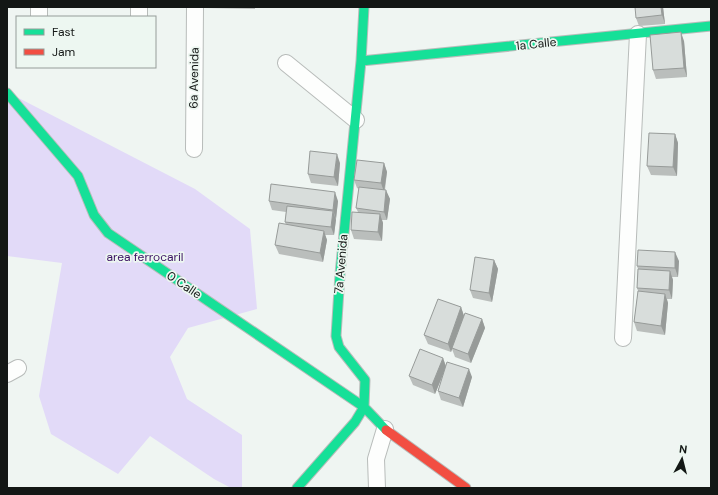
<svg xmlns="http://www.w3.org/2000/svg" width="718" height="495" font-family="'DM Sans',sans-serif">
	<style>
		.green { fill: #e2daf8 }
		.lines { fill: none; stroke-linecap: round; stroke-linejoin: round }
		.street-casing { stroke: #b8bcba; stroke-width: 18 }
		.fast-casing { stroke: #b8bcba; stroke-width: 11 }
		.jam-casing { stroke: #b8bcba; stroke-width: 11 }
		.street { stroke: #fdfefd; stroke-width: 16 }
		.fast { stroke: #16e098; stroke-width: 9 }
		.jam { stroke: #f24e42; stroke-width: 9 }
		.wall { fill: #babebc }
		.shaded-wall { fill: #979b99 }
		.building { fill: #d8dddb; stroke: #979b99 }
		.labels { text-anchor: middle; stroke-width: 3.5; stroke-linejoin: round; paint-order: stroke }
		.street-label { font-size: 12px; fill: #131715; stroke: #edf7f1 }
		.park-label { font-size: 12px; fill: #3a1062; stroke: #edf7f1 }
	</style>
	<rect width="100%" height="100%" fill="#eff5f2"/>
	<path class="green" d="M 7,92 L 195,189 L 250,229 L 257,309 L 188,328 L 170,357 L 187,399 L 242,435 L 242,488 L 231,488 L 214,479 L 150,436 L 118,474 L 51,434 L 39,396 L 62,263 L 7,256 Z"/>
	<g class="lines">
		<g class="street-casing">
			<path id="street" d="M 39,7 L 39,17
				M 139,7 L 139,17
				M 286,63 L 356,120
				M 194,149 L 195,7
				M 623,338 L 638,34
				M 7,374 L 18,368
				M 377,488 L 376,459 L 385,429"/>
		</g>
		<g class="fast-casing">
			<path id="fast" d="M 361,61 L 711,26
				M 7,93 L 78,176 L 94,215 L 108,233 L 364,407 L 386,430
				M 297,488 L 355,422 L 364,407 L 365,380 L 339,347 L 336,336 L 340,274 L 361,61 L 364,7"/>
		</g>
		<g class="jam-casing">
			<path id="jam" d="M 386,430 L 466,488"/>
		</g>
		<use href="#street" class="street"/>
		<use href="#fast" class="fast"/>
		<use href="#jam" class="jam"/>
	</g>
	<path class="wall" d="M 205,7 L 255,7 L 255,9 L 205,8 Z
		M 663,7 L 665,24 L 639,26 L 636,18 Z
		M 684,41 L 687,77 L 656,79 L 653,70 Z
		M 675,134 L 678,143 L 677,176 L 651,175 L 647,166 Z
		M 340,163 L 338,186 L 311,183 L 308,174 Z
		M 384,163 L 387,172 L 385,190 L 390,199 L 387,220 L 382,220 L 383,223 L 382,241 L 354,239 L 351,230 L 358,212 L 356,208 L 359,189 L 357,188 L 354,180 Z
		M 269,201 L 338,201 L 334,235 L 325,235 L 327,240 L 323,262 L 279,254 L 275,245 L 286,225 L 285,222 L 286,212 L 272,210 Z
		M 494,260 L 498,269 L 492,302 L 473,298 L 470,290 Z
		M 679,261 L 678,277 L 672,277 L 673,280 L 672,299 L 667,299 L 668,303 L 665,335 L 637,331 L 634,322 L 638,291 L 637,288 L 638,269 L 637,266 Z
		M 461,307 L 464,316 L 458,331 L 482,319 L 485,328 L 471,363 L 455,357 L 452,349 L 451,352 L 428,344 L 424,335 Z
		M 443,358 L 446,366 L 472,377 L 463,407 L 441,400 L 438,391 L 443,375 L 435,394 L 413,385 L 409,376 Z"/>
	<path class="shaded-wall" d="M 661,7 L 663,7 L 665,24 L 662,15 Z
		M 681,32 L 684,41 L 687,77 L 684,68 Z
		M 675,134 L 678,143 L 677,176 L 673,167 Z
		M 337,154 L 340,163 L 338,186 L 334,177 Z
		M 384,163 L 387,172 L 384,192 L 381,183 Z
		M 386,190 L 390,199 L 387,220 L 384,212 Z
		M 335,192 L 338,201 L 336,219 L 333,210 Z
		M 333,211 L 336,220 L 334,235 L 331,227 Z
		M 380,214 L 383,223 L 382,241 L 378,232 Z
		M 324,231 L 327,240 L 323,262 L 320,253 Z
		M 675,252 L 679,261 L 678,277 L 675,268 Z
		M 494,260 L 498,269 L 492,302 L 489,293 Z
		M 670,271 L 673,280 L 672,299 L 669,290 Z
		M 665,294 L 668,303 L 665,335 L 661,326 Z
		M 461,307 L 464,316 L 451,352 L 448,344 Z
		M 482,319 L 485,328 L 471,363 L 468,354 Z
		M 443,358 L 446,367 L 435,394 L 432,385 Z
		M 469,369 L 472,377 L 463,407 L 459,398 Z"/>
	<path class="building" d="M 635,7 L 661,7 L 662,15 L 636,18 Z
		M 681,32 L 684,68 L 653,70 L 650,35 Z
		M 649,133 L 675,134 L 673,167 L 647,166 Z
		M 310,151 L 337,154 L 334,177 L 308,174 Z
		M 357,160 L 384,163 L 381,183 L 354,180 Z
		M 271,184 L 335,192 L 333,210 L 269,201 Z
		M 359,187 L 386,190 L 384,212 L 356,208 Z
		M 287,206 L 333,211 L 331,227 L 285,222 Z
		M 352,212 L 380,214 L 378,232 L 351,230 Z
		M 279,223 L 324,231 L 320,253 L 275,245 Z
		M 638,250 L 675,252 L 675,268 L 637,266 Z
		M 475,257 L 494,260 L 489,293 L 470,290 Z
		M 638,269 L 670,271 L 669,290 L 637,288 Z
		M 638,291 L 665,294 L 661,326 L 634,322 Z
		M 438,299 L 461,307 L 448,344 L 424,335 Z
		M 465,313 L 482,319 L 468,354 L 452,348 Z
		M 420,349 L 443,358 L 432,385 L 409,376 Z
		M 447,362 L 469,369 L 459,398 L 438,391 Z"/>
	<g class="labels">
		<g class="street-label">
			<text transform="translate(536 44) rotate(-6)" y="4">1a Calle</text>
			<text transform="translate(194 78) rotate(-89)" y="4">6a Avenida</text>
			<text transform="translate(341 264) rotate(-85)" y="4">7a Avenida</text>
			<text transform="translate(184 285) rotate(34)" y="4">0 Calle</text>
		</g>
		<g class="park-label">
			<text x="145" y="261">area ferrocaril</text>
		</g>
	</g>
	<rect width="718" height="495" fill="none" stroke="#131715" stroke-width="16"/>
	<rect x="16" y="16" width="140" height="52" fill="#edf7f1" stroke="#969d99"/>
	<rect x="24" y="29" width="20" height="6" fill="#16e098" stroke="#969d99"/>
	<text x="52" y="36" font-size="12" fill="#131715">Fast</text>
	<rect x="24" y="49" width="20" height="6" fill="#f24e42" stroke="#969d99"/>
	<text x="52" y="56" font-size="12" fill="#131715">Jam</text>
	<g transform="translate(682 459) rotate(7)" stroke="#edf7f1" stroke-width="3" paint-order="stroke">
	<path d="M0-3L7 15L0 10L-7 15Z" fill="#131715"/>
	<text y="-6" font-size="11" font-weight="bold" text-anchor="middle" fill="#131715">N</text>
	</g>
</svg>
